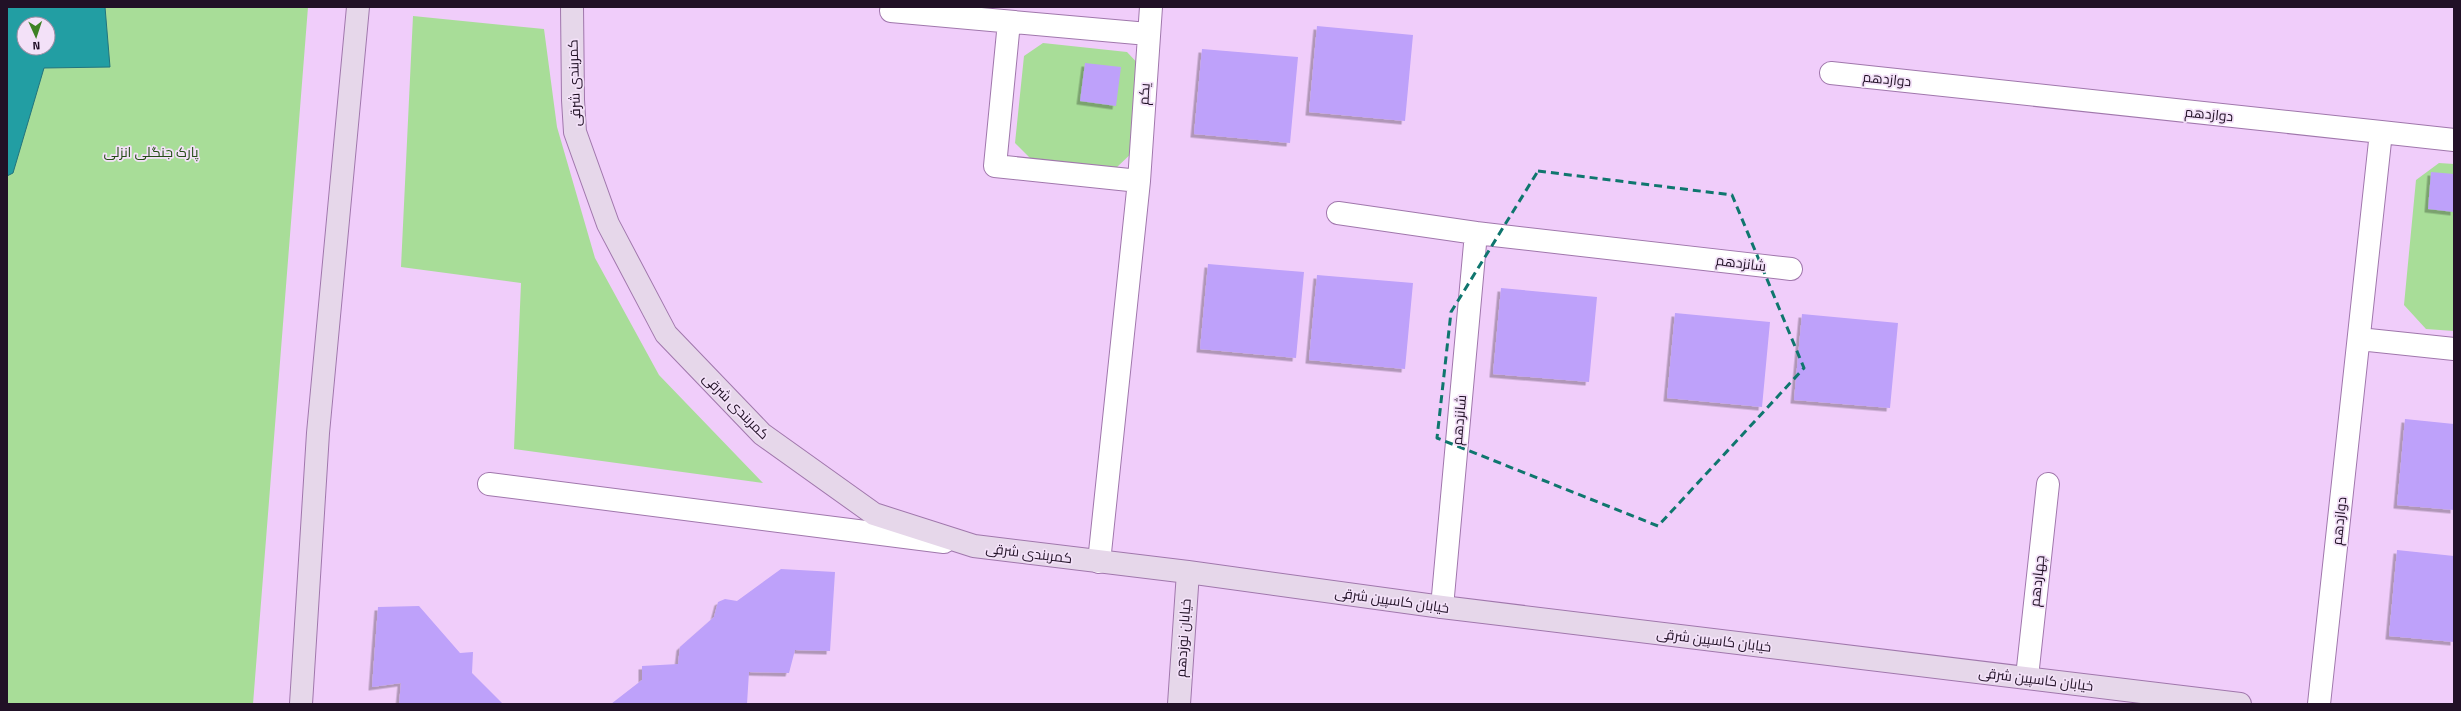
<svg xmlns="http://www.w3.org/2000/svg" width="2461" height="711" font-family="'Titillium Web',Cairo,sans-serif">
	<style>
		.green { fill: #a8dd98; fill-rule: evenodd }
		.water { fill: #229ea3; stroke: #22747e; fill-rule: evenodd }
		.building { fill: #bea1fa; filter: url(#shadow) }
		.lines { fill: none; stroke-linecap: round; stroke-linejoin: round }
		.street-casing { stroke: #a077ac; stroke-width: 24 }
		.secondary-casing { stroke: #a077ac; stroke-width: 24 }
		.street { stroke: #fff; stroke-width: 22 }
		.secondary { stroke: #e6d7ea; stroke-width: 22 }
		.marked { fill: none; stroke: #0f766e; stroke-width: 3; stroke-dasharray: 8 5; stroke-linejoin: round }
		.labels { text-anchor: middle; stroke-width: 3.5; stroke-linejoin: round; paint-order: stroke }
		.street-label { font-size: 14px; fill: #211126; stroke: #f3e1f8 }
		.park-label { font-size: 14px; fill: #244c16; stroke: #f3e1f8 }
	</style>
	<defs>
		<filter id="shadow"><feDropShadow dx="-3.5" dy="3.5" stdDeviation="0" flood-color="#0004"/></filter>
	</defs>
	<rect width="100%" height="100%" fill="#f0cdfa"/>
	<path class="green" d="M 7,7 L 308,7 L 253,704 L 7,704 ZM 24,24 L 48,24 L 48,48 L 24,48 Z
		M 413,16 L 544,29 L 557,127 L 595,258 L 659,375 L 763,483 L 514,449 L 521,283 L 401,267 Z
		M 1043,43 L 1127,52 L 1146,72 L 1135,150 L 1116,168 L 1033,161 L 1015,143 L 1024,56 Z
		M 2439,163 L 2454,164 L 2454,331 L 2426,329 L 2404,305 L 2416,180 Z"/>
	<path class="water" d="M 7,7 L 105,7 L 110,67 L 44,68 L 13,173 L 7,176 ZM 24,24 L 48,24 L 48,48 L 24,48 Z"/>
	<path class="building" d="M 1317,26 L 1413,35 L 1405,121 L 1309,112 Z
		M 1202,49 L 1298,57 L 1290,143 L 1194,134 Z
		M 1085,63 L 1121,67 L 1116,106 L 1080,101 Z
		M 2431,172 L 2454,174 L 2454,212 L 2428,209 Z
		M 1208,264 L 1304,272 L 1296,358 L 1200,349 Z
		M 1317,275 L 1413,283 L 1405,369 L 1309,360 Z
		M 1501,288 L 1597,297 L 1589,382 L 1493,374 Z
		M 1675,313 L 1770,322 L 1762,407 L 1667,398 Z
		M 1802,314 L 1898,323 L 1890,408 L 1794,400 Z
		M 2405,419 L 2454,424 L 2454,510 L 2397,505 Z
		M 2397,550 L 2454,556 L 2454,642 L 2389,636 Z
		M 781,569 L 835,572 L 830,651 L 795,650 L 789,673 L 749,672 L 747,704 L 611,704 L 642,680 L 642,666 L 678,664 L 680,647 L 714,617 L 718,602 L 725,599 L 737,601 Z
		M 419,606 L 460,653 L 473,652 L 472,673 L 503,704 L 399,704 L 401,683 L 372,687 L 378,607 Z"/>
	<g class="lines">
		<g class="street-casing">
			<path id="street" d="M 891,11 L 1148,34
				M 1009,22 L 995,166 L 1139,181
				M 1831,73 L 2381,132 L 2319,704
				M 2381,132 L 2454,140
				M 1338,213 L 1476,233
				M 2359,339 L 2454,349
				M 489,484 L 944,542
				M 1099,562 L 1139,181 L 1151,7
				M 1442,607 L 1476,233 L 1791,269
				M 2027,677 L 2048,484"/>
		</g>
		<g class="secondary-casing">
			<path id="secondary" d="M 572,7 L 573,100 L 575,132 L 608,224 L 666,334 L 762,434 L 874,514 L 974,546 L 1188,572 L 1442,607 L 2240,704
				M 301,704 L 318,433 L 358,7
				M 1179,704 L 1188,572"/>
		</g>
		<use href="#street" class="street"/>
		<use href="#secondary" class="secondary"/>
	</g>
	<path class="marked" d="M 1538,171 L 1732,195 L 1804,368 L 1658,526 L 1437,438 L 1451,312 Z"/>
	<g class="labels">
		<g class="street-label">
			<text transform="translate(1887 79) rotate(6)" y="5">دوازدهم</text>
			<text transform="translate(574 83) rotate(-92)" y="5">کمربندی شرقی</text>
			<text transform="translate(1144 94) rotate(-86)" y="5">یکم</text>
			<text transform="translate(2209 114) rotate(6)" y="5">دوازدهم</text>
			<text transform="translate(1741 263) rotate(7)" y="5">شانزدهم</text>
			<text transform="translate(736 406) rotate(45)" y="5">کمربندی شرقی</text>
			<text transform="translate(1459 420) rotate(-85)" y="5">شانزدهم</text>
			<text transform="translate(2339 521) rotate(-84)" y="5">دوازدهم</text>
			<text transform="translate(1029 553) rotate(7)" y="5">کمربندی شرقی</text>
			<text transform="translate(2037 581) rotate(-84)" y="5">چهاردهم</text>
			<text transform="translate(1392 600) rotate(8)" y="5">خیابان کاسپین شرقی</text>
			<text transform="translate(1183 638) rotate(-86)" y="5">خیابان نوزدهم</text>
			<text transform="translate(1714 640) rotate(7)" y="5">خیابان کاسپین شرقی</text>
			<text transform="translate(2036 679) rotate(7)" y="5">خیابان کاسپین شرقی</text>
		</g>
		<g class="park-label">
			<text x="151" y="157">پارک جنگلی انزلی</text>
		</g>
	</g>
	<rect width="2461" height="711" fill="none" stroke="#211126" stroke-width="16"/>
	<g transform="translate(36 36) rotate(177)"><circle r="19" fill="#f3e1f8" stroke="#9f8ea4"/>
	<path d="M0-3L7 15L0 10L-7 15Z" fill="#3d8124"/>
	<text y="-6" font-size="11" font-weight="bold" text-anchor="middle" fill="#211126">N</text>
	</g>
</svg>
